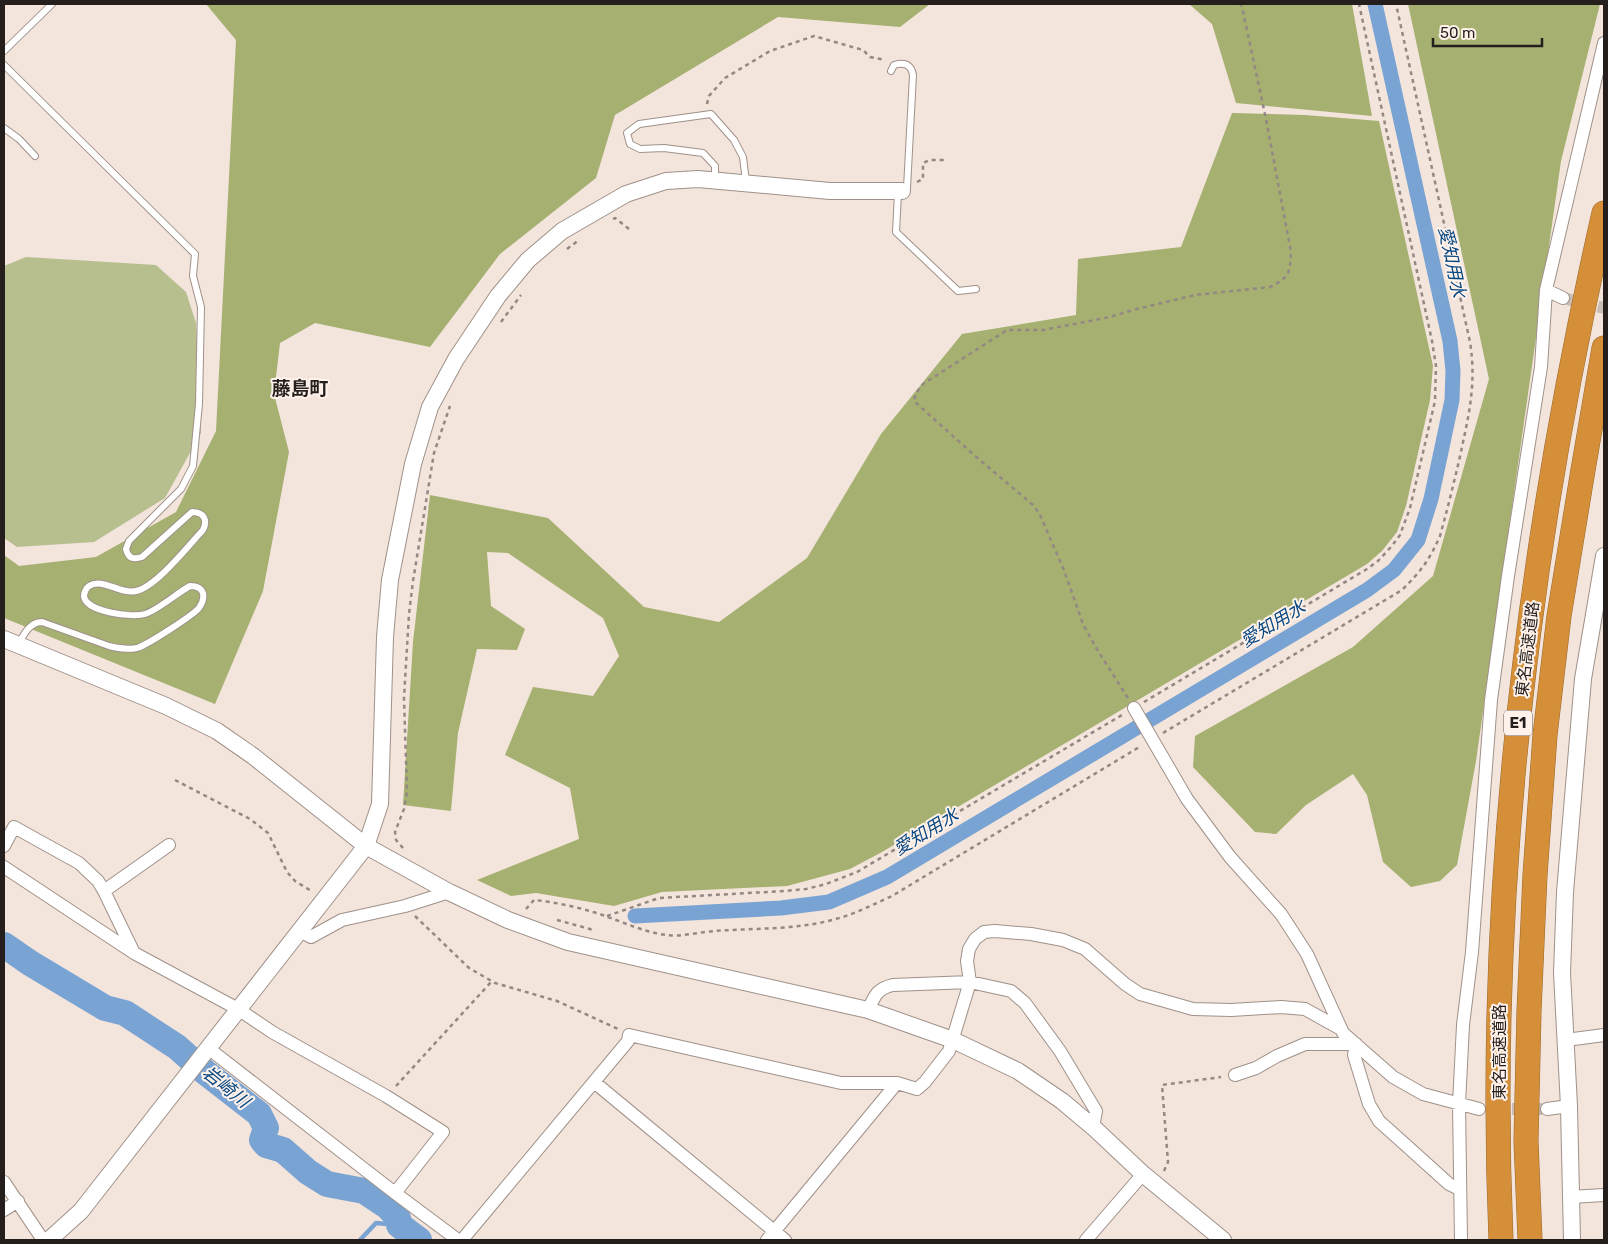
<svg xmlns="http://www.w3.org/2000/svg" width="1608" height="1244" font-family="Rubik,'Noto Sans JP',sans-serif">
	<style>
		.green { fill: #b7bf8f }
		.forest { fill: #a6b071 }
		.lines { fill: none; stroke-linecap: round; stroke-linejoin: round }
		.stream { stroke: #79a3d3; stroke-width: 4.5 }
		.canal { stroke: #79a3d3; stroke-width: 15 }
		.river { stroke: #79a3d3; stroke-width: 26 }
		.minor-tunnel { stroke: #cabdb6; stroke-width: 12; stroke-dasharray: 12 6; stroke-linecap: butt }
		.service-casing { stroke: #9f9189; stroke-width: 8 }
		.minor-casing { stroke: #9f9189; stroke-width: 14 }
		.tertiary-casing { stroke: #9f9189; stroke-width: 18 }
		.motorway-casing { stroke: #97682f; stroke-width: 25 }
		.path { stroke: #938883; stroke-width: 2.5; stroke-dasharray: 4 4; stroke-linecap: butt }
		.service { stroke: #fff; stroke-width: 6 }
		.minor { stroke: #fff; stroke-width: 12 }
		.tertiary { stroke: #fff; stroke-width: 16 }
		.motorway { stroke: #d58f39; stroke-width: 24 }
		.labels { text-anchor: middle; stroke-width: 4; stroke-linejoin: round; paint-order: stroke }
		.shield { fill: #fef2eb; stroke: #655e5a; stroke-width: 1 }
		.shield-label { font-size: 15px; font-weight: bold; fill: #241f1c }
		.street-label { font-size: 16px; fill: #241f1c; stroke: #fef2eb }
		.water-label { font-size: 18px; font-style: italic; fill: #074782; stroke: #fef2eb }
		.quarter-label { font-size: 19px; font-weight: bold; fill: #241f1c; stroke: #fef2eb }
	</style>
	<rect width="100%" height="100%" fill="#f3e4dc"/>
	<path class="green" d="M 26,257 L 156,265 L 186,292 L 196,323 L 201,433 L 165,498 L 94,542 L 17,547 L 4,538 L 4,266 Z"/>
	<path class="forest" d="M 206,4 L 930,4 L 900,27 L 778,17 L 615,115 L 596,178 L 500,254 L 430,347 L 315,323 L 280,343 L 274,394 L 289,452 L 263,591 L 215,704 L 4,618 L 4,555 L 19,566 L 96,557 L 176,512 L 216,431 L 236,40 Z
		M 1189,4 L 1352,4 L 1372,116 L 1236,103 L 1212,24 Z
		M 1408,4 L 1600,4 L 1561,161 L 1476,761 L 1457,865 L 1440,881 L 1411,887 L 1383,862 L 1367,795 L 1353,774 L 1306,805 L 1276,834 L 1255,832 L 1193,767 L 1195,736 L 1353,647 L 1433,576 L 1489,379 Z
		M 1232,113 L 1305,115 L 1379,121 L 1433,366 L 1430,400 L 1406,506 L 1397,532 L 1382,551 L 1367,564 L 882,852 L 850,869 L 787,886 L 662,892 L 614,906 L 536,893 L 511,896 L 477,880 L 579,839 L 570,788 L 505,755 L 533,687 L 593,696 L 619,656 L 603,618 L 508,553 L 487,552 L 491,606 L 525,629 L 517,650 L 477,649 L 458,733 L 451,811 L 403,805 L 413,642 L 430,495 L 548,518 L 644,607 L 719,622 L 807,558 L 881,434 L 962,334 L 1076,315 L 1078,259 L 1181,247 Z"/>
	<g class="lines">
		<path class="stream" d="M 360,1240 L 376,1223 L 399,1225"/>
		<path class="canal" d="M 635,916 L 781,908 L 829,902 L 887,877 L 1367,590 L 1394,570 L 1418,540 L 1431,499 L 1452,400 L 1453,371 L 1450,341 L 1375,4"/>
		<path class="river" d="M 4,945 L 30,963 L 105,1008 L 125,1013 L 177,1047 L 205,1072 L 259,1114 L 266,1128 L 262,1140 L 266,1145 L 283,1150 L 308,1172 L 327,1184 L 364,1191 L 388,1207 L 398,1218 L 399,1225 L 419,1240"/>
		<path class="minor-tunnel" d="M 1563,298 L 1604,308
			M 1494,1109 L 1547,1109"/>
		<g class="service-casing">
			<path id="service" d="M 4,51 L 52,4
				M 4,65 L 195,254 L 193,276 L 201,307 L 199,404 L 193,466 L 181,489 L 129,541 L 126,549 C 128,558 133,560 142,557 L 192,512 C 204,512 208,520 203,530 C 188,546 156,587 136,591 C 120,595 103,577 89,586 C 86,588 84,593 84,596 C 85,612 133,618 145,614 C 158,610 177,593 190,586 C 196,586 201,587 203,593 C 204,598 202,604 199,608 C 192,616 147,645 137,648 C 127,650 118,648 109,646 L 42,622 C 30,622 24,634 19,643
				M 891,71 L 894,65 C 904,62 911,64 913,75 L 907,188 L 902,191
				M 4,128 L 19,139 L 35,156
				M 715,180 L 715,166 L 703,153 L 664,148 L 640,149 L 630,144 L 627,133 L 639,124 L 711,114 L 734,140 L 743,157 L 746,182
				M 898,193 L 896,232 L 958,291 L 976,289"/>
		</g>
		<g class="minor-casing">
			<path id="minor" d="M 1546,290 L 1563,298
				M 1134,708 L 1187,799 L 1230,857 L 1281,914 L 1307,954 L 1343,1033 L 1393,1077 L 1423,1094 L 1479,1109
				M 4,846 L 14,827 L 79,863 L 98,881 L 104,891 L 134,953
				M 4,867 L 134,953 L 238,1009 L 272,1032 L 386,1096 L 443,1132 L 395,1193
				M 104,891 L 169,845
				M 300,931 L 311,937 L 342,920 L 405,906 L 449,892
				M 868,1010 C 875,996 876,989 893,985 L 970,982 L 1011,991 L 1025,1003 L 1060,1051 L 1096,1111 L 1093,1127
				M 1566,1040 L 1604,1035
				M 208,1048 L 395,1193 L 458,1240
				M 1235,1075 L 1256,1068 L 1277,1056 L 1305,1044 L 1356,1044 L 1354,1055 L 1369,1104 L 1379,1121 L 1449,1184 L 1459,1189
				M 594,1082 L 785,1240
				M 1547,1109 L 1569,1106
				M 4,1182 L 43,1240
				M 1570,1197 L 1604,1195
				M 4,1210 L 18,1201
				M 462,1240 L 628,1041 L 629,1035 L 841,1083 L 897,1083 L 917,1089 L 925,1082 L 949,1051 L 970,982 L 967,961 L 969,949 L 975,939 L 984,932 L 995,931 L 1031,934 L 1063,940 L 1085,949 L 1125,984 L 1140,994 L 1193,1009 L 1231,1010 L 1281,1007 L 1305,1009 L 1339,1028
				M 767,1240 L 897,1083
				M 1086,1240 L 1143,1174
				M 1461,1240 L 1459,1104 L 1463,1025 L 1472,952 L 1491,700 L 1508,576 L 1541,367 L 1546,290 L 1604,43"/>
		</g>
		<g class="tertiary-casing">
			<path id="tertiary" d="M 4,639 L 166,706 L 217,731 L 253,756 L 366,846 L 449,892 L 508,920 L 568,942 L 868,1010 L 953,1040 L 1018,1071 L 1062,1101 L 1093,1127 L 1143,1174 L 1223,1240
				M 49,1240 L 81,1211 L 366,846 L 380,804 L 385,637 L 390,580 L 413,464 L 430,407 L 456,359 L 498,296 L 528,260 L 562,231 L 626,194 L 666,181 L 698,179 L 830,191 L 902,191
				M 1572,1240 L 1569,1106 L 1562,973 L 1565,892 L 1583,679 L 1604,556"/>
		</g>
		<g class="motorway-casing">
			<path id="motorway" d="M 1501,1240 C 1486,894 1527,550 1604,213
				M 1530,1240 L 1526,1141 L 1529,1011 L 1535,875 L 1545,735 L 1559,616 L 1583,470 L 1604,348"/>
		</g>
		<path class="path" d="M 707,104 L 709,96 L 725,78 L 770,51 L 814,36 L 863,50 L 870,57 L 885,60
			M 917,182 L 923,179 L 923,163 L 930,160 L 947,160
			M 613,219 L 615,218 L 629,229
			M 567,249 L 579,240
			M 501,322 L 521,295
			M 1128,698 L 1098,651 L 1083,624 L 1064,570 L 1039,513 L 1033,505 L 974,455 L 914,401 L 916,393 L 923,384 L 1007,330 L 1043,330 L 1110,317 L 1133,310 L 1195,295 L 1270,287 C 1290,277 1290,273 1291,252 L 1266,119 L 1242,7 L 1240,4
			M 1144,702 L 1367,569 L 1378,561 L 1391,547 L 1400,535 L 1410,508 L 1435,401 L 1436,366 L 1432,341 L 1359,4
			M 1163,733 L 1402,590 C 1421,571 1429,561 1440,536 C 1447,511 1453,486 1459,461 C 1468,418 1477,386 1470,342 L 1396,4
			M 175,780 L 250,819 L 268,833 L 287,872 L 295,881 L 313,892
			M 403,848 L 396,840 L 395,832 L 404,809 L 407,792 L 404,698 L 409,614 L 413,581 L 434,453 L 450,406
			M 526,909 L 534,900 C 556,902 587,909 608,917 C 627,924 645,932 666,935 C 680,937 700,932 715,931 C 754,928 794,930 832,920 C 853,915 872,905 892,896 L 1141,746
			M 415,916 L 469,968 L 495,983 L 557,1001 L 618,1029
			M 607,916 L 659,898 L 785,891 L 806,889 L 826,884 L 857,872 L 1122,715
			M 557,920 L 590,929 L 595,932
			M 396,1086 L 492,981
			M 1164,1171 L 1168,1162 L 1162,1085 L 1221,1077"/>
		<use href="#service" class="service"/>
		<use href="#minor" class="minor"/>
		<use href="#tertiary" class="tertiary"/>
		<use href="#motorway" class="motorway"/>
	</g>
	<g class="labels">
		<rect class="shield" x="1504" y="710.5" width="28" height="25" rx="4"/>
		<g class="shield-label">
			<text x="1518" y="728">E1</text>
		</g>
		<g class="street-label">
			<text transform="translate(1527 649) rotate(-83)" y="6">東名高速道路</text>
			<text transform="translate(1499 1052) rotate(-90)" y="6">東名高速道路</text>
		</g>
		<g class="water-label">
			<text transform="translate(1452 262) rotate(78)" y="6">愛知用水</text>
			<text transform="translate(1273 624) rotate(-31)" y="6">愛知用水</text>
			<text transform="translate(926 832) rotate(-31)" y="6">愛知用水</text>
			<text transform="translate(226 1087) rotate(39)" y="6">岩崎川</text>
		</g>
		<g class="quarter-label">
			<text x="300" y="395">藤島町</text>
		</g>
	</g>
	<rect width="1608" height="1244" fill="none" stroke="#241f1c" stroke-width="10"/>
	<path d="M1433 38v8h109v-8" fill="none" stroke="#241f1c" stroke-width="2.5"/>
	<text x="1440" y="38" font-size="15" fill="#241f1c" stroke="#fef2eb" stroke-width="4" paint-order="stroke">50 m</text>
</svg>
